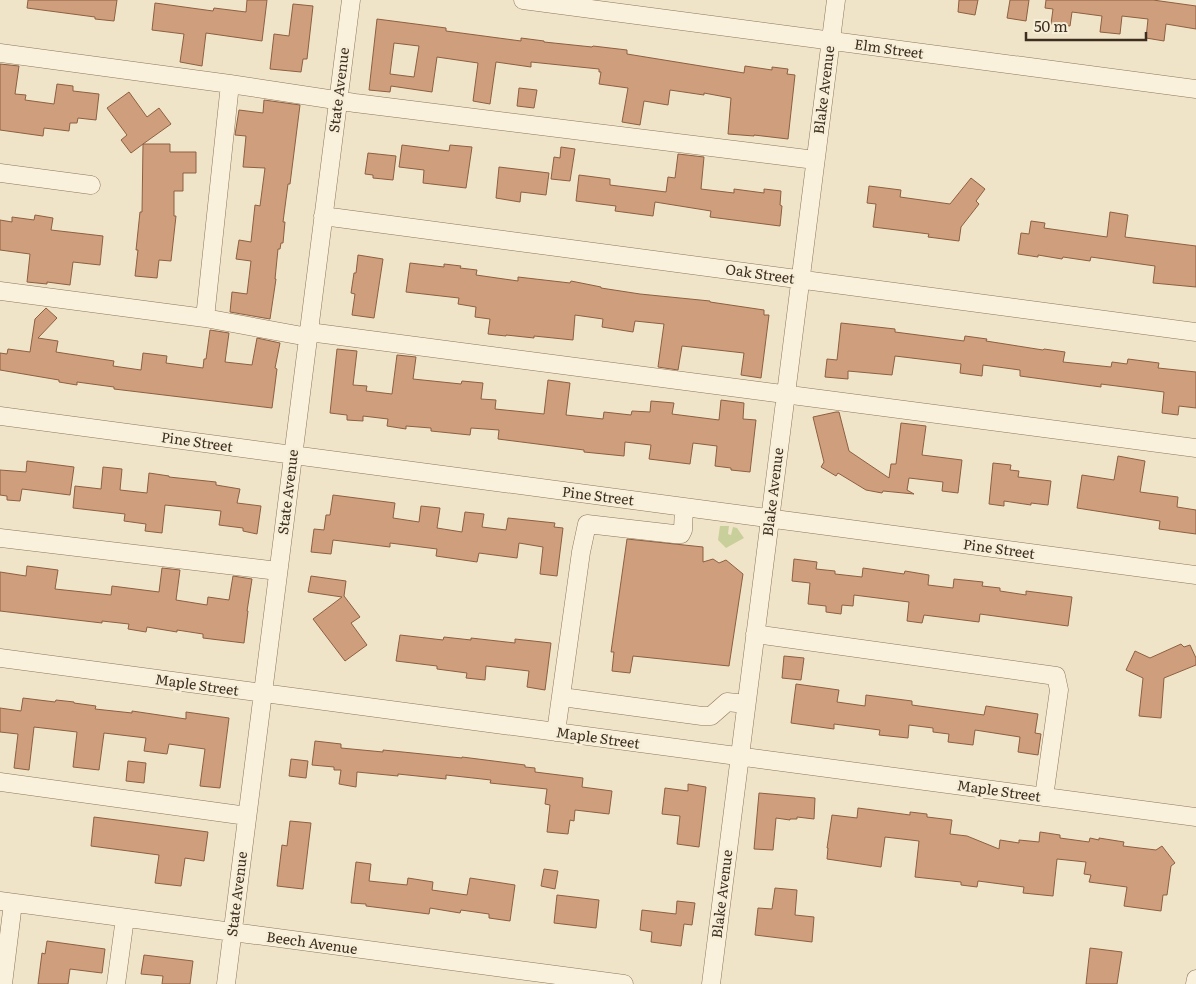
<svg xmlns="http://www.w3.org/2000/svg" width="1196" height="984" font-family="Literata,serif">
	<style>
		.green { fill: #c9cf9b }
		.building { fill: #cf9f7d; stroke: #8d5f41; fill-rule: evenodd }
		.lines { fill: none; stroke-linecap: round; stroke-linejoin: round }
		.minor-casing { stroke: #8d765c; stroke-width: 19 }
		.minor { stroke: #faf1dc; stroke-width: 18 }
		.labels { text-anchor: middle; stroke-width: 5; stroke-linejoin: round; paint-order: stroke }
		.street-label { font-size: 14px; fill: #3d2e20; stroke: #f7eed8 }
	</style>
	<rect width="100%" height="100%" fill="#f0e4c8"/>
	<path class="green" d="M 720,526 L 729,526 L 728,534 L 731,535 L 733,527 L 737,528 L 744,538 L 726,548 L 718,540 Z"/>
	<path class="building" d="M 28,0 L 117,0 L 114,21 L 95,19 L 95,17 L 27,8 Z
		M 247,0 L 267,0 L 262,41 L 206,33 L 202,66 L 180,62 L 184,34 L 152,30 L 155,3 L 213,11 L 214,8 L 246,12 Z
		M 959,0 L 978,0 L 975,15 L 958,12 Z
		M 1010,0 L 1029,0 L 1026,21 L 1007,18 Z
		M 1046,0 L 1153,0 L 1196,6 L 1196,29 L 1166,24 L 1164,41 L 1146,38 L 1148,19 L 1122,16 L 1120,34 L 1100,32 L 1102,16 L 1072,12 L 1070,26 L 1051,24 L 1053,9 L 1045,8 Z
		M 293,4 L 313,6 L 307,59 L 303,59 L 301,72 L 270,69 L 274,34 L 289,36 Z
		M 377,19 L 446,28 L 446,31 L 521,41 L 521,38 L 544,41 L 544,42 L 592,47 L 593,46 L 627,50 L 627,54 L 744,73 L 745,66 L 772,70 L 772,67 L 788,69 L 787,74 L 795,75 L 788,139 L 754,135 L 754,136 L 728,134 L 731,98 L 704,93 L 704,95 L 670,90 L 668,105 L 644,101 L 640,125 L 622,122 L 628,88 L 599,84 L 601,72 L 599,72 L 599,69 L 531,62 L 531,67 L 496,62 L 490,104 L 473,101 L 478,63 L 437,57 L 432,92 L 391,86 L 390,92 L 369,90 ZM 394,43 L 419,46 L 414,77 L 390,74 Z
		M 0,64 L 19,66 L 15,94 L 26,95 L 25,100 L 54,104 L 57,84 L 73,86 L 73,91 L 99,94 L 96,120 L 78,118 L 77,123 L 70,123 L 69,131 L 44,128 L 43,136 L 0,130 Z
		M 519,88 L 537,90 L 534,108 L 517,106 Z
		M 129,92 L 147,117 L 159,108 L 171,124 L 143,144 L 170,144 L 170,152 L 196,152 L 196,173 L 183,173 L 183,191 L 174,191 L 174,216 L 176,216 L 171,261 L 159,260 L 157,278 L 135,276 L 138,250 L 136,250 L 140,212 L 142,212 L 143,144 L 131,153 L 121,140 L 127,135 L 107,108 Z
		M 264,100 L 300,105 L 290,184 L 288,184 L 283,222 L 285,222 L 283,243 L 281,243 L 280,249 L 278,249 L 275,279 L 276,279 L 270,319 L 230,312 L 232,292 L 247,294 L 251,261 L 236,259 L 239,240 L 251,242 L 255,205 L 260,206 L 265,168 L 243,167 L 246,136 L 235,135 L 239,110 L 263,113 Z
		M 402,145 L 449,151 L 450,145 L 472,147 L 466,188 L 423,183 L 424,170 L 399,167 Z
		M 561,147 L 575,149 L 570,181 L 551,179 L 554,157 L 560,158 Z
		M 368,153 L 396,156 L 393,180 L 373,178 L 373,175 L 365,174 Z
		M 678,154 L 704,157 L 701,189 L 734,193 L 734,189 L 764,193 L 764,189 L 781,191 L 780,205 L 782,206 L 780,226 L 710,217 L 711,211 L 655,202 L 653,216 L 615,211 L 616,206 L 576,201 L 579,175 L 610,179 L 610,185 L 666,192 L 668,177 L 675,178 Z
		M 499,167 L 549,173 L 546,195 L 521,192 L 520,202 L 496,198 Z
		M 971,178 L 985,189 L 976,201 L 979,204 L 961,227 L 959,241 L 928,237 L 929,234 L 873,227 L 876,204 L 867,203 L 869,186 L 901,190 L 900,197 L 950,204 Z
		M 1110,212 L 1128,215 L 1125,237 L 1196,246 L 1196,287 L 1153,283 L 1155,266 L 1091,257 L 1090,261 L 1063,257 L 1062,259 L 1038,255 L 1038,257 L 1018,254 L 1021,233 L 1029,234 L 1031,221 L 1045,223 L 1044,228 L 1107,237 Z
		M 35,215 L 53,218 L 51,230 L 103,236 L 100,265 L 73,262 L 70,285 L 47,282 L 47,284 L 27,282 L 30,254 L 0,250 L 0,220 L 12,222 L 12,217 L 34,220 Z
		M 358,255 L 383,259 L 374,318 L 352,315 L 355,294 L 351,293 L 354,273 L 356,273 Z
		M 410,263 L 444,267 L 444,264 L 461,266 L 460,268 L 477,270 L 476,275 L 518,281 L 518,277 L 570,283 L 571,281 L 601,287 L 601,288 L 640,294 L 710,301 L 710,302 L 764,310 L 764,315 L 769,315 L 761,378 L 741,375 L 744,353 L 682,346 L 678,370 L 658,367 L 664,324 L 635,321 L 633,332 L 602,327 L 603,319 L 575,315 L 573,340 L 534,336 L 534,338 L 506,335 L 506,336 L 488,334 L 490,319 L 475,317 L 476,307 L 458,304 L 459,298 L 406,292 Z
		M 46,308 L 57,318 L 38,338 L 58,341 L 56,352 L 114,361 L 113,366 L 141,370 L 143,353 L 167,356 L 166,363 L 203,368 L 204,359 L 206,359 L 210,330 L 229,333 L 225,362 L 252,365 L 257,338 L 280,343 L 275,368 L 277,369 L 272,408 L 114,389 L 114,387 L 77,382 L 77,385 L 59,382 L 59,380 L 0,370 L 0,353 L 7,354 L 8,349 L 30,352 L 35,319 Z
		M 841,323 L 895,329 L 895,332 L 964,341 L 965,336 L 987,339 L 986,341 L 1043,350 L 1044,349 L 1065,352 L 1063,362 L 1111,367 L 1112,362 L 1127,364 L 1128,359 L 1159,363 L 1158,368 L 1196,372 L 1196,408 L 1179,406 L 1178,415 L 1162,413 L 1164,392 L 1101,384 L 1101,387 L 1020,376 L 1020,370 L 983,365 L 982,376 L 960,373 L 961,364 L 895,356 L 892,375 L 848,371 L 848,379 L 825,377 L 827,359 L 837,360 Z
		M 337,349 L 357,351 L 353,385 L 367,386 L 366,391 L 392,394 L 397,355 L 416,357 L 413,379 L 461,384 L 462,381 L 483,383 L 481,399 L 496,400 L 495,409 L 544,414 L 548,380 L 570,383 L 566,415 L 603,419 L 604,412 L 631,415 L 632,411 L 650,412 L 651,401 L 674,403 L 672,414 L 719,420 L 721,400 L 744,403 L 743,419 L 756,420 L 750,472 L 731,470 L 731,468 L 715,466 L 717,446 L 693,443 L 690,464 L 649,459 L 651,445 L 625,442 L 624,456 L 584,452 L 584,450 L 498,439 L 499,430 L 471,428 L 470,435 L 431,431 L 431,428 L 406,426 L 406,429 L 387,426 L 388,419 L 363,416 L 363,421 L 347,420 L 347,415 L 330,413 Z
		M 836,412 L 839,412 L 849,451 L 889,478 L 891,464 L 896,464 L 901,423 L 926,426 L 922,455 L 962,460 L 958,493 L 942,491 L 943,482 L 909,478 L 907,490 L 914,494 L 883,491 L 882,493 L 866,490 L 838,473 L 836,476 L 821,467 L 824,462 L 813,417 Z
		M 1118,456 L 1145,461 L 1140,492 L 1178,497 L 1177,507 L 1196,510 L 1196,534 L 1159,529 L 1160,521 L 1077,508 L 1082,475 L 1114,480 Z
		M 27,461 L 74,467 L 70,495 L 22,489 L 20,501 L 7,500 L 7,496 L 0,495 L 0,470 L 26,472 Z
		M 993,463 L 1011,465 L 1010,470 L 1019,471 L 1018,477 L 1051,481 L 1048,505 L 1031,503 L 1031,505 L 1004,501 L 1004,506 L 989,504 Z
		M 103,467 L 122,469 L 120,490 L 147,493 L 149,473 L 169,476 L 169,477 L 216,482 L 216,485 L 240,489 L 237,503 L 261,506 L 257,534 L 243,531 L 243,528 L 219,525 L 221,511 L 165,505 L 162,533 L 145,531 L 146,524 L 124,521 L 125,514 L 73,508 L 75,486 L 101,489 Z
		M 333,495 L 395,503 L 393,518 L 419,522 L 421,506 L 440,508 L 437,528 L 462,532 L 465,512 L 484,514 L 482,527 L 506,530 L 508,518 L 555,523 L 554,527 L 563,528 L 557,576 L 540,574 L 543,547 L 519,543 L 517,558 L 479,553 L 477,562 L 436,556 L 437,549 L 390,543 L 390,547 L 333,540 L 331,554 L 311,552 L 314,529 L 324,530 L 326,515 L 330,515 Z
		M 627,539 L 703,547 L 703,562 L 713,559 L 719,563 L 726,560 L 743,574 L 729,666 L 633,656 L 630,673 L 612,671 L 614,652 L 611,652 Z
		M 794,559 L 817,562 L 816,569 L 835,571 L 835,574 L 862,577 L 863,568 L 904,574 L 905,571 L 929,575 L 928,585 L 953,588 L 954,579 L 983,582 L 982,586 L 1000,588 L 1000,591 L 1026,595 L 1026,591 L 1072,597 L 1068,626 L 980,614 L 979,622 L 924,615 L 922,623 L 907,621 L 909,602 L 854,595 L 853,606 L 842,605 L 841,614 L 826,612 L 826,606 L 808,604 L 810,583 L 792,581 Z
		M 27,566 L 58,570 L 55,589 L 111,595 L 112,586 L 159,592 L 162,568 L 180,570 L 176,600 L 207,605 L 208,597 L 229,600 L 233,576 L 252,579 L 247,611 L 248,611 L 244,643 L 203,638 L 203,634 L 177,630 L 177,632 L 147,627 L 146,632 L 128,629 L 129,624 L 102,621 L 102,623 L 0,611 L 0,572 L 26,576 Z
		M 311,576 L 346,581 L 344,596 L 360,617 L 351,623 L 367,645 L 345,661 L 313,619 L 342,597 L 308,592 Z
		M 400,635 L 443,640 L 444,637 L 471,640 L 471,638 L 515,643 L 515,639 L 551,643 L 545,690 L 527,687 L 529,671 L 486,666 L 485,680 L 466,678 L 467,673 L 437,669 L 437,666 L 396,661 Z
		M 1181,644 L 1184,647 L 1190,645 L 1196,658 L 1196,665 L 1164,678 L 1161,718 L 1139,716 L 1143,678 L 1126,670 L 1135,651 L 1150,658 Z
		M 784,656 L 804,658 L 801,680 L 782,678 Z
		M 796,684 L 839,690 L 837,702 L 865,706 L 866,695 L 912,701 L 912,705 L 984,715 L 986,706 L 1038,714 L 1035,733 L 1041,734 L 1038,755 L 1018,752 L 1020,737 L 975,730 L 973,745 L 948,742 L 949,734 L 933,732 L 933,728 L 909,725 L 908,738 L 879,735 L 880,730 L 834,724 L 834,729 L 791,723 Z
		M 23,698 L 55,702 L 56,700 L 74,702 L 74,703 L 96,706 L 95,709 L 132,713 L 132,711 L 186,719 L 186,712 L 229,718 L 220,788 L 200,786 L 205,749 L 169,744 L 167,754 L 144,751 L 146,738 L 104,733 L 99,770 L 73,767 L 77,732 L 34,727 L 29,770 L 14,768 L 18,734 L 0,732 L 0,708 L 21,711 Z
		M 315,741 L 341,744 L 341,748 L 383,752 L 383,750 L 462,758 L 462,757 L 525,765 L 525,767 L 535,768 L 535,772 L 583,778 L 582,787 L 612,791 L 609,814 L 575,810 L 574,821 L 570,820 L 568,834 L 547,832 L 550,805 L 545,804 L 547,789 L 490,783 L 491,780 L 446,775 L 446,779 L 398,774 L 398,776 L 357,772 L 356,787 L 339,784 L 341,770 L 334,770 L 334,767 L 312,765 Z
		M 291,759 L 308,761 L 306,778 L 289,776 Z
		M 128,761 L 146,763 L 144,783 L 126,781 Z
		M 688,784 L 706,787 L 699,847 L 677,844 L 680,816 L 662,814 L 665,788 L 688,791 Z
		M 759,793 L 815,798 L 814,819 L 797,817 L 797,819 L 790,819 L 790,820 L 776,818 L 773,850 L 754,849 Z
		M 858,808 L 910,815 L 910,812 L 927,814 L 927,817 L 952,820 L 950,834 L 967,836 L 999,849 L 1000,840 L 1019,843 L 1019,840 L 1039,842 L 1040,832 L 1060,835 L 1060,838 L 1089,842 L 1090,838 L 1099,840 L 1099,838 L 1124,842 L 1123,846 L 1156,850 L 1162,846 L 1175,863 L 1171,866 L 1167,895 L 1163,895 L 1161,911 L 1124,906 L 1127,887 L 1089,882 L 1091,875 L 1084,874 L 1086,862 L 1057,859 L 1053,896 L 1023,893 L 1024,887 L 978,881 L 977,887 L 961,885 L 961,882 L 915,877 L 919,841 L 885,837 L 881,867 L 827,859 L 828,848 L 827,848 L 832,815 L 857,818 Z
		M 94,817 L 208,832 L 204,861 L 185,858 L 181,886 L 155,883 L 159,855 L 91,846 Z
		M 290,821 L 311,823 L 303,889 L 277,886 L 282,845 L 287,846 Z
		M 356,862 L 371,864 L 369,881 L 407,885 L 408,878 L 433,882 L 432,890 L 467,895 L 470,878 L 515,885 L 510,921 L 489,918 L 489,914 L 461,910 L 460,913 L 430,908 L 429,914 L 366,906 L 366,904 L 351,903 Z
		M 544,869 L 558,871 L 555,889 L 541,886 Z
		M 775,888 L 797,890 L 795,915 L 814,917 L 812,942 L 755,935 L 758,908 L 772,909 Z
		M 557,895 L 599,900 L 596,928 L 554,923 Z
		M 677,901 L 695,903 L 692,925 L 684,924 L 681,946 L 651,942 L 652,932 L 640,930 L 642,910 L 676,914 Z
		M 47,941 L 105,949 L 102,973 L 70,969 L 68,984 L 38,984 L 42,953 L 45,954 Z
		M 1090,948 L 1122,952 L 1117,984 L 1086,984 Z
		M 144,955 L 193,961 L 190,984 L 162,984 L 163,976 L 141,974 Z"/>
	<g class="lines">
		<g class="minor-casing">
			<path id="minor" d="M 523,0 L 1196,89
				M 0,53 L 230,84 L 355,103 L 815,160
				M 0,173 L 91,185
				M 323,216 L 1196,332
				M 0,291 L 205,318 L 308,337
				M 205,318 L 230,84
				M 309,332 L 1196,448
				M 0,416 L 1196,575
				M 0,538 L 278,571
				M 755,634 L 1056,676 L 1059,690 L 1044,797
				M 0,658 L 1196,817
				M 562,697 L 702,716 L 711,716 L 727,702 L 746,704
				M 556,732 L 581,552 L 587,524 L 674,534 L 681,534 L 683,530 L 684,507
				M 0,782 L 247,816
				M 0,901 L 624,984
				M 3,984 L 13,903
				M 116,984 L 125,918
				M 226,984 L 351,0
				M 711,984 L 836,0
				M 1195,984 L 1196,979"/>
		</g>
		<use href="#minor" class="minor"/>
	</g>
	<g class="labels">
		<g class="street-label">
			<text transform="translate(889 49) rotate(8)" y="5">Elm Street</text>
			<text transform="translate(339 90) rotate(-83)" y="5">State Avenue</text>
			<text transform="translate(824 90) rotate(-83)" y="5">Blake Avenue</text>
			<text transform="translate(760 274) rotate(8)" y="5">Oak Street</text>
			<text transform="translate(197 442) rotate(8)" y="5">Pine Street</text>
			<text transform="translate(288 492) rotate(-83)" y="5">State Avenue</text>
			<text transform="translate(773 492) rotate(-83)" y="5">Blake Avenue</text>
			<text transform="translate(598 496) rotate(7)" y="5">Pine Street</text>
			<text transform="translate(999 549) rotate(8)" y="5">Pine Street</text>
			<text transform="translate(197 685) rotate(8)" y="5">Maple Street</text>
			<text transform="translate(598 738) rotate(8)" y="5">Maple Street</text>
			<text transform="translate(999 791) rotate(8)" y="5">Maple Street</text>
			<text transform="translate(237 894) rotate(-83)" y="5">State Avenue</text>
			<text transform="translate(722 894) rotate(-83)" y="5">Blake Avenue</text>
			<text transform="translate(312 943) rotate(8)" y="5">Beech Avenue</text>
		</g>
	</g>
	<path d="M1026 32v8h120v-8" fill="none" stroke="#3d2e20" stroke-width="2.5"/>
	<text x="1034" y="32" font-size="15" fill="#3d2e20" stroke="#f7eed8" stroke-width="4" paint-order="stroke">50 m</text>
</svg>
